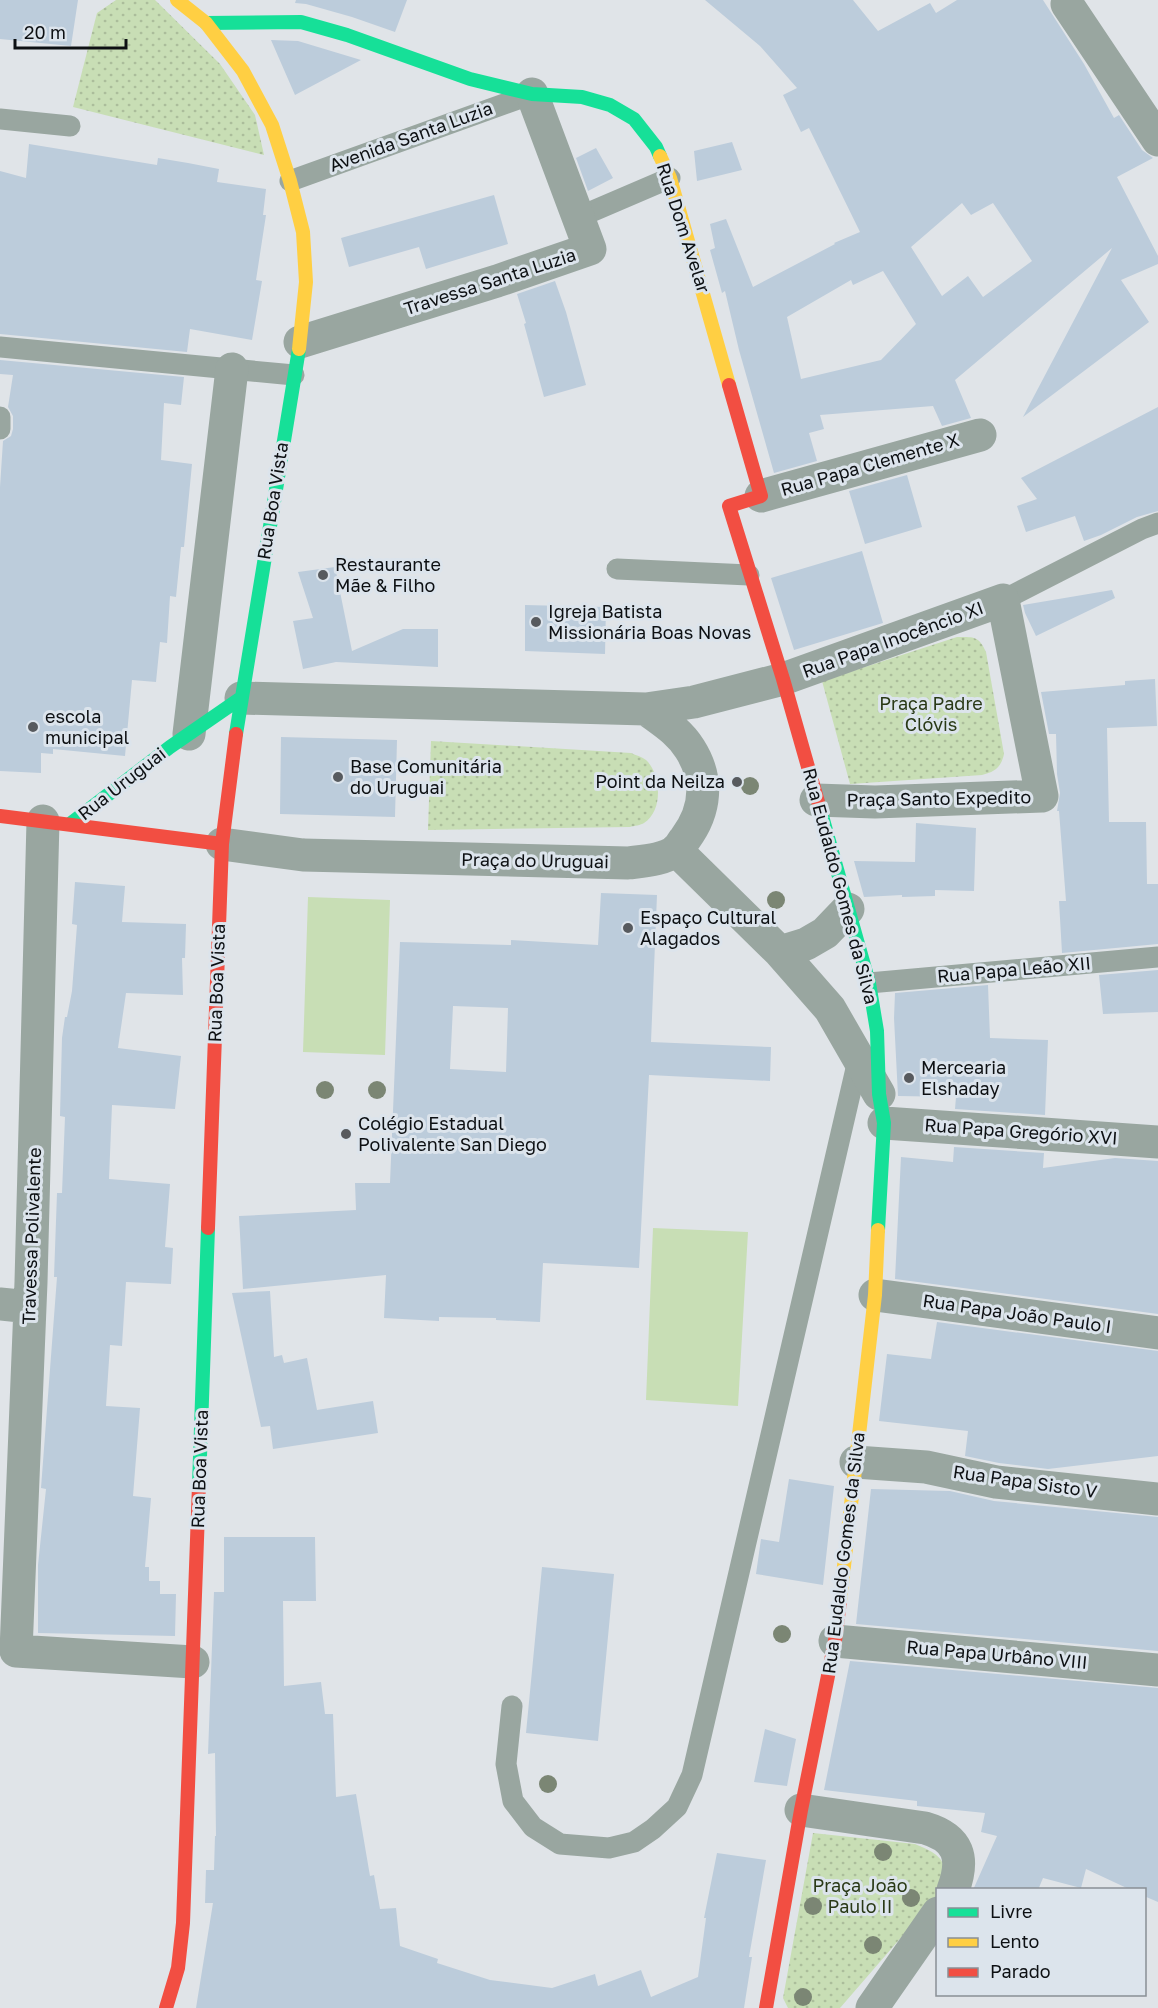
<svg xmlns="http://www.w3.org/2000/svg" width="1158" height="2008" font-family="'Golos Text',sans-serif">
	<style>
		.grass { fill: url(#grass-dots) }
		.garden { fill: #c8deb5 }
		.building { fill: #bcccdb; fill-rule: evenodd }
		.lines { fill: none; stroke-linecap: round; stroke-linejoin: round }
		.lane { stroke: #99a6a0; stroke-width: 21 }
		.street { stroke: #99a6a0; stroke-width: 33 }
		.fast { stroke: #16e098; stroke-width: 14 }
		.slow { stroke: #ffcf43; stroke-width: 14 }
		.jam { stroke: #f24e42; stroke-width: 14 }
		.tree { fill: #7b8674 }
		.poi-dot { fill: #575a5e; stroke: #dce4ec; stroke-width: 2 }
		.labels { text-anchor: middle; stroke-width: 6; stroke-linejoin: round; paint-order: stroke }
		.street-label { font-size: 18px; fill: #0d1013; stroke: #dce4ec }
		.poi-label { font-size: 18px; fill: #0d1013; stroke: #dce4ec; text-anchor: start }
		.park-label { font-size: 18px; fill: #293916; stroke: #dce4ec }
	</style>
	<defs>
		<pattern id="grass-dots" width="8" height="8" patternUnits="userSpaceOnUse" patternTransform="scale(1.5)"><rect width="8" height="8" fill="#c8deb5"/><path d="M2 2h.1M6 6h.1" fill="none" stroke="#abbd9b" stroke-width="1.8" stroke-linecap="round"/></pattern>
	</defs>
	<rect width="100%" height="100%" fill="#e0e4e8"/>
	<path class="grass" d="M 116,0 L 155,0 L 220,64 L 255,115 L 264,155 L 73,107 L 97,13 Z
		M 957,637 C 974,637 979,636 986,652 L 1004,754 C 1001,768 994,772 982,775 L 850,784 L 822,681 Z
		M 431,741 L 631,753 C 637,756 644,757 648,762 C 661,777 663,811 644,823 C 641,825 634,826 630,827 L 428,830 Z
		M 813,1833 L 915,1844 C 927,1849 946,1856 944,1872 C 943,1881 938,1887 937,1896 L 840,2008 L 788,2008 L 783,1998 Z"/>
	<path class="garden" d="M 308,897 L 390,900 L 385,1055 L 303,1052 Z
		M 653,1228 L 748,1232 L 738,1406 L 646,1400 Z"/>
	<path class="building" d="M 0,0 L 78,0 L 71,46 L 0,39 Z
		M 296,0 L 407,0 L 395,32 L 352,17 L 306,4 L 295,3 Z
		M 705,0 L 853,0 L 878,31 L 930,3 L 936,13 L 957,0 L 1043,0 L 1084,64 L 1114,118 L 1119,115 L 1142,150 L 1153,158 L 1117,177 L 1158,256 L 1158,264 L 1121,280 L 1149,322 L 1023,417 L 1112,248 L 955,380 L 971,418 L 942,426 L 933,406 L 820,415 L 824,429 L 809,433 L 817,461 L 774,473 L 739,350 L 725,291 L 722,293 L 710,250 L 715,248 L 710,224 L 726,219 L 753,287 L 835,244 L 834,243 L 860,232 L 809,128 L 801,132 L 783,95 L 797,88 L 760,46 ZM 962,203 L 971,215 L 993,203 L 1032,261 L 983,297 L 968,276 L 942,296 L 911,247 ZM 883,271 L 916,324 L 881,360 L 801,379 L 787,317 L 851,280 L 853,285 Z
		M 271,40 L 298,41 L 361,60 L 295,95 Z
		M 732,142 L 742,170 L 697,181 L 694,151 Z
		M 29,144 L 157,165 L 158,158 L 188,163 L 219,169 L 217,182 L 266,189 L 263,215 L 266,215 L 256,280 L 262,281 L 252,340 L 190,329 L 187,352 L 0,334 L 0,171 L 26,178 Z
		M 596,148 L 613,178 L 588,191 L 576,158 Z
		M 494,195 L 508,244 L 426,269 L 419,247 L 349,267 L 341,238 Z
		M 555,281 L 566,312 L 586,385 L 544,397 L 524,324 L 526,323 L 517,294 Z
		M 0,360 L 184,377 L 181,405 L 164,403 L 161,460 L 192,464 L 184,547 L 181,547 L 176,597 L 170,596 L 167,643 L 160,642 L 156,682 L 132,680 L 125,756 L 53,749 L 53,754 L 41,753 L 41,773 L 0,771 L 0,487 L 3,441 L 11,436 L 13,429 L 13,416 L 8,407 L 13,375 L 0,374 Z
		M 1158,407 L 1158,511 L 1137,517 L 1101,535 L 1084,541 L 1075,516 L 1026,532 L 1017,506 L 1037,499 L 1021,478 Z
		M 907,475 L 922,527 L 865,544 L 849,491 Z
		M 862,551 L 883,623 L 794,650 L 771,578 Z
		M 335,567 L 352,651 L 403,629 L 438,629 L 438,667 L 336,662 L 303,669 L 293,621 L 313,618 L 298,572 Z
		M 1112,590 L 1115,598 L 1036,636 L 1025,613 L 1023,605 Z
		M 525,605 L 606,607 L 605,654 L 525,651 Z
		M 1155,679 L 1157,726 L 1107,728 L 1109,822 L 1146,822 L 1147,884 L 1158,884 L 1158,944 L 1062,953 L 1059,901 L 1066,901 L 1059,811 L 1057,811 L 1060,793 L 1057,774 L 1056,734 L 1049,734 L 1041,692 L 1125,685 L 1125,681 Z
		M 281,737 L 397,740 L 395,817 L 280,814 Z
		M 916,823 L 976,828 L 974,891 L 935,890 L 935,896 L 902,897 L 902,895 L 864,897 L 854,861 L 915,862 Z
		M 75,882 L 125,886 L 122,922 L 186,924 L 185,958 L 182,958 L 183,995 L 126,993 L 118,1048 L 181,1056 L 175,1109 L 112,1105 L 109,1179 L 170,1184 L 165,1247 L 173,1248 L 171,1284 L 126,1282 L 122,1346 L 110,1345 L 106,1406 L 140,1408 L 133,1496 L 151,1498 L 145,1567 L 149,1567 L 149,1581 L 160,1581 L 160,1594 L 176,1594 L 175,1636 L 38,1633 L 38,1565 L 46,1489 L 41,1488 L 57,1277 L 54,1277 L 57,1193 L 62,1193 L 65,1117 L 60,1116 L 62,1038 L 65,1017 L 67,1017 L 72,991 L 77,925 L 72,924 Z
		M 601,893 L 657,895 L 651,1042 L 771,1047 L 770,1081 L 649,1075 L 639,1268 L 543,1263 L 540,1322 L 496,1320 L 496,1318 L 439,1317 L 439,1321 L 384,1318 L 386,1275 L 243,1289 L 239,1216 L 356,1210 L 355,1183 L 390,1183 L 400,942 L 511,945 L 511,940 L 598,945 ZM 453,1006 L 508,1008 L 506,1072 L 450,1069 Z
		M 1158,970 L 1158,1012 L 1103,1014 L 1099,975 Z
		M 988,985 L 990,1038 L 1048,1040 L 1045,1115 L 955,1109 L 956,1097 L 898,1096 L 894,1018 L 895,993 Z
		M 954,1147 L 1044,1153 L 1043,1168 L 1115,1158 L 1158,1161 L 1158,1314 L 895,1279 L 901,1157 L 953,1162 Z
		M 270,1291 L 274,1357 L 282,1355 L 284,1363 L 307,1358 L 317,1410 L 373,1401 L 378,1433 L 273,1449 L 270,1426 L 261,1427 L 232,1293 Z
		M 937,1322 L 1158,1351 L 1158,1456 L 1048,1469 L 999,1463 L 965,1456 L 968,1431 L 879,1421 L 887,1354 L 931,1359 Z
		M 789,1479 L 834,1486 L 823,1585 L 756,1574 L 761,1539 L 779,1542 Z
		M 871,1489 L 950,1491 L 994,1501 L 1158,1517 L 1158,1651 L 856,1624 Z
		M 224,1537 L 315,1537 L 316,1601 L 283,1601 L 284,1686 L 321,1682 L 325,1714 L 333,1714 L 336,1797 L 356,1794 L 370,1876 L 374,1875 L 380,1909 L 396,1908 L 400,1946 L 438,1959 L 437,1963 L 490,1980 L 552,1988 L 595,1974 L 598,1986 L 641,1970 L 651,1997 L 698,1977 L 706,1918 L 704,1918 L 717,1853 L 766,1860 L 749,1957 L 752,1957 L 744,2008 L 196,2008 L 213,1903 L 205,1903 L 206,1870 L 214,1870 L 215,1836 L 216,1836 L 215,1753 L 208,1754 L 214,1592 L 224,1592 Z
		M 542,1567 L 614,1574 L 598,1741 L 526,1733 Z
		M 850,1661 L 1158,1688 L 1158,1902 L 1144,1896 L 1144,1890 L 1131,1890 L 1086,1869 L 1081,1888 L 1043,1878 L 1038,1890 L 973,1890 L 997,1836 L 981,1832 L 985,1813 L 917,1806 L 917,1801 L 824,1790 Z
		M 765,1729 L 796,1739 L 787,1786 L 754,1782 Z"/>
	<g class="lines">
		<path class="lane" d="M 0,119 L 70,126
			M 290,181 L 529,95
			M 579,217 L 670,178
			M 0,347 L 294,375
			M 0,417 L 0,429
			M 617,569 L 749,575
			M 1003,600 L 1142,529 L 1158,523
			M 869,983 L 1158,957
			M 512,1706 L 506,1764 L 513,1801 L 533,1827 L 560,1844 L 609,1848 L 634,1842 L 653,1829 L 677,1807 L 692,1775 L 858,1060"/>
		<path class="street" d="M 1067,4 L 1158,140
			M 300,342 L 497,281 L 590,249 L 532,94
			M 761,496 L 980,435
			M 241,698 L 646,709 L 694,702 L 783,679 L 1003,600 L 1042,796 L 875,802 L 816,800
			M 189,734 L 232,369
			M 43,821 L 31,1282 L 16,1651 L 193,1662
			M 222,844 L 303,855 L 628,863 C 644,861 664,860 677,850 C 680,847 682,842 685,839 C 706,811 709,779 690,749 C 679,731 662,721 646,709
			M 676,850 L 780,952 L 830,1009 L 879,1094
			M 780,952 L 806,944 L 825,933 L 848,909
			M 884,1123 L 1158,1142
			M 875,1295 L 1158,1333
			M 0,1304 L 30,1307
			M 856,1462 L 926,1467 L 996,1482 L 1158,1499
			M 835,1641 L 1158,1670
			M 801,1810 L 925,1828 C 959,1838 965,1858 953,1890
			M 872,2008 L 938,1913"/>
		<path class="fast" d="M 206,23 L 301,22 L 347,35 L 470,79 L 532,94 L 582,97 L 610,105 L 634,119 L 656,147 L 660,156
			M 236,734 L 299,349
			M 818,802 L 869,983 L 877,1031 L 879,1094 L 884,1123 L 878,1230
			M 70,824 L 170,747 L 241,698
			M 199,1485 L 208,1228"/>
		<path class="slow" d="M 177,0 L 206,23 L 243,71 L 272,125 L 290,181 L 303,232 L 306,282 L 299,349
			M 660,156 L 670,178 L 729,385
			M 840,1601 L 875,1295 L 878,1230"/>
		<path class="jam" d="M 729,385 L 761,496 L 729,506 L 783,679 L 818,802
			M 0,816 L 222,844
			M 208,1228 L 222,844 L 236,734
			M 166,2008 L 178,1968 L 183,1923 L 199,1485
			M 766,2008 L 801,1810 L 835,1641 L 840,1601"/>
	</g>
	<g class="tree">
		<circle cx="750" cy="786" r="9"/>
		<circle cx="776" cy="900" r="9"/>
		<circle cx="325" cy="1090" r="9"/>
		<circle cx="377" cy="1090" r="9"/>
		<circle cx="782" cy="1634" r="9"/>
		<circle cx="548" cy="1784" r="9"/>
		<circle cx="883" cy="1852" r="9"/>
		<circle cx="911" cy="1898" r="9"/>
		<circle cx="813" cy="1906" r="9"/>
		<circle cx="873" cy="1945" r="9"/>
		<circle cx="803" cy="1997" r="9"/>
	</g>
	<g class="poi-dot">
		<circle cx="323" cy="575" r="6"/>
		<circle cx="536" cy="622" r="6"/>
		<circle cx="33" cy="727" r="6"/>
		<circle cx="338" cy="777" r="6"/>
		<circle cx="737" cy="782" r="6"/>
		<circle cx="628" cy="928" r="6"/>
		<circle cx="909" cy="1078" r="6"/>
		<circle cx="346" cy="1134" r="6"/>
	</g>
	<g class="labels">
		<g class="street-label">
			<text transform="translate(411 137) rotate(-20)" y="6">Avenida Santa Luzia</text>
			<text transform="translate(683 228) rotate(72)" y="6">Rua Dom Avelar</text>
			<text transform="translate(490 282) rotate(-18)" y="6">Travessa Santa Luzia</text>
			<text transform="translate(870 465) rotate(-16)" y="6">Rua Papa Clemente X</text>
			<text transform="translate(273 501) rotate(-81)" y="6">Rua Boa Vista</text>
			<text transform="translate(893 640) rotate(-20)" y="6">Rua Papa Inocêncio XI</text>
			<text transform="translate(122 784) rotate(-38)" y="6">Rua Uruguai</text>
			<text transform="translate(939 799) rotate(-1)" y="6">Praça Santo Expedito</text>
			<text transform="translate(535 861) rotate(1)" y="6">Praça do Uruguai</text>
			<text transform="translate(840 886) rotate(75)" y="6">Rua Eudaldo Gomes da Silva</text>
			<text transform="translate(1014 970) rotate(-5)" y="6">Rua Papa Leão XII</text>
			<text transform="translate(217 983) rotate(-88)" y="6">Rua Boa Vista</text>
			<text transform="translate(1021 1132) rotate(4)" y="6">Rua Papa Gregório XVI</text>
			<text transform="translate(32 1236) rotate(-88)" y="6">Travessa Polivalente</text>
			<text transform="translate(1017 1314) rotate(8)" y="6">Rua Papa João Paulo I</text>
			<text transform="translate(200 1469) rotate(-88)" y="6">Rua Boa Vista</text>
			<text transform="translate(1025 1482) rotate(8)" y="6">Rua Papa Sisto V</text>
			<text transform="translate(844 1553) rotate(-83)" y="6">Rua Eudaldo Gomes da Silva</text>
			<text transform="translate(997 1655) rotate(5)" y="6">Rua Papa Urbâno VIII</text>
		</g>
		<g class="poi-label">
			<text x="335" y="571">Restaurante<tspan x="335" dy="21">Mãe &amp; Filho</tspan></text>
			<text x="548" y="618">Igreja Batista<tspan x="548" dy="21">Missionária Boas Novas</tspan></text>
			<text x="45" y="723">escola<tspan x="45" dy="21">municipal</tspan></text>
			<text x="350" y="773">Base Comunitária<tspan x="350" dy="21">do Uruguai</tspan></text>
			<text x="725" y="788" text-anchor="end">Point da Neilza</text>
			<text x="640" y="924">Espaço Cultural<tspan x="640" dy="21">Alagados</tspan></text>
			<text x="921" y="1074">Mercearia<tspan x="921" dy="21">Elshaday</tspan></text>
			<text x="358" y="1130">Colégio Estadual<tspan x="358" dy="21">Polivalente San Diego</tspan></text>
		</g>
		<g class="park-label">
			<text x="931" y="710">Praça Padre<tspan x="931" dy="21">Clóvis</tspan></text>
			<text x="860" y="1892">Praça João<tspan x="860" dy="21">Paulo II</tspan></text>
		</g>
	</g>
	<rect x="936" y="1888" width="210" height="108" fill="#dce4ec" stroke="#898f95" stroke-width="1.5"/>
	<rect x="948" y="1908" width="30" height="9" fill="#16e098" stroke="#898f95" stroke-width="1.5"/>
	<text x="990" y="1918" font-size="18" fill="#0d1013">Livre</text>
	<rect x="948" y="1938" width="30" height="9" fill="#ffcf43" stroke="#898f95" stroke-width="1.5"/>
	<text x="990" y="1948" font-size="18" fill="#0d1013">Lento</text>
	<rect x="948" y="1968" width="30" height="9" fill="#f24e42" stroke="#898f95" stroke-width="1.5"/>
	<text x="990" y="1978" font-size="18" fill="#0d1013">Parado</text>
	<path d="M15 39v9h111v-9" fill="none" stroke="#0d1013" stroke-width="3"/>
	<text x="24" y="39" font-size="18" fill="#0d1013" stroke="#dce4ec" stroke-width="4.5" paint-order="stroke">20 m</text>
</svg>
